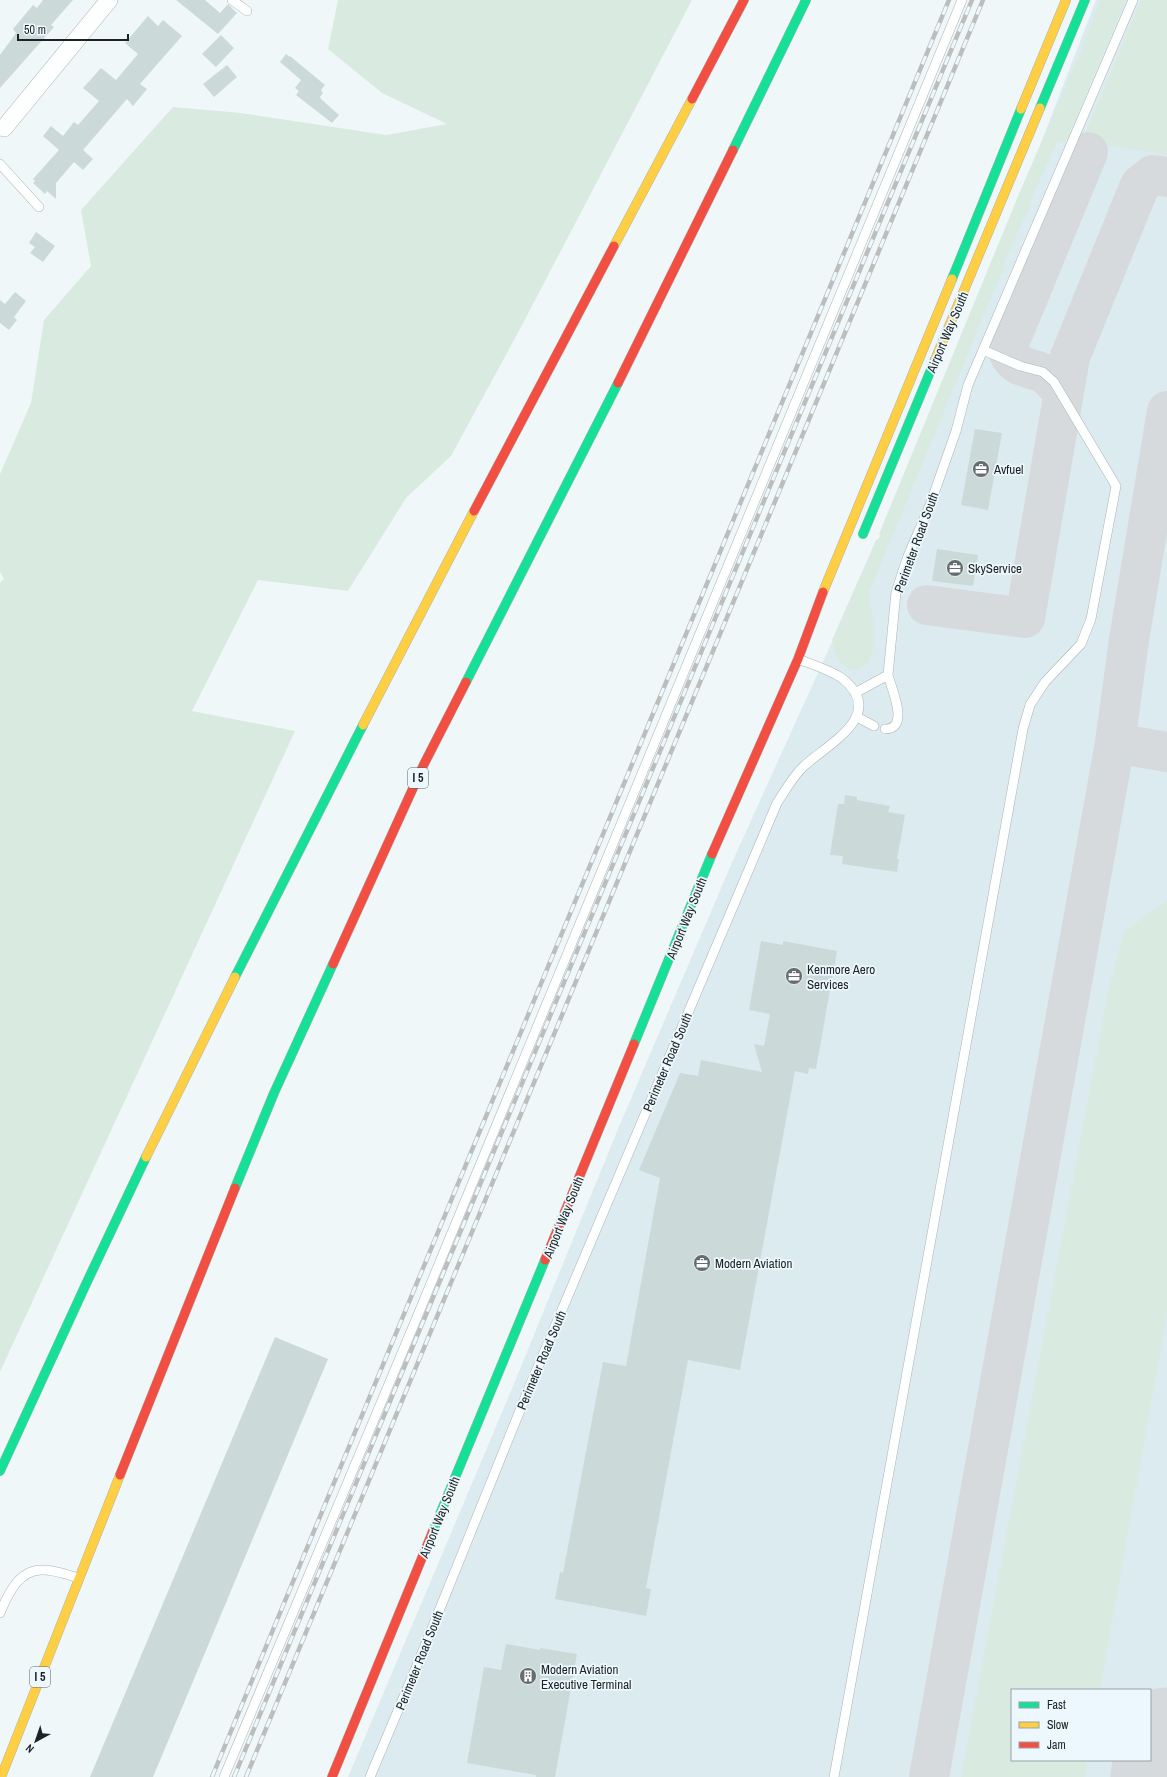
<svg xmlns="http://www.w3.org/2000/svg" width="1167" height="1777" font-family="'Archivo Narrow',sans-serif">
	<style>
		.built { fill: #dcebef; fill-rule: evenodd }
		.green { fill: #d9ebe1 }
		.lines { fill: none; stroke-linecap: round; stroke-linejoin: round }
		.taxiway { stroke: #d6dadc; stroke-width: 40 }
		.runway { stroke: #d6dadc; stroke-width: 99 }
		.building { fill: #ccd9d9 }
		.lane-casing { stroke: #adb2b4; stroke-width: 10 }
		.street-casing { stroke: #adb2b4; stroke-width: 18 }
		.fast-casing { stroke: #adb2b4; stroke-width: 10 }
		.slow-casing { stroke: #adb2b4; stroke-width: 10 }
		.jam-casing { stroke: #adb2b4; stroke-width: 10 }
		.lane { stroke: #fdfefe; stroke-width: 9 }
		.street { stroke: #fdfefe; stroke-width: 17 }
		.fast { stroke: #16e098; stroke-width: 9 }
		.slow { stroke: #ffcf43; stroke-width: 9 }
		.jam { stroke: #f24e42; stroke-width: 9 }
		.rail-casing { stroke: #bcbebe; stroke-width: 4.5 }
		.rail { stroke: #ecf8fd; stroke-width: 3; stroke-dasharray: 9; stroke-linecap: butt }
		.labels { text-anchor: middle; stroke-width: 3.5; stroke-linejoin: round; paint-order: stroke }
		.shield { fill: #ecf8fd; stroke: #5b6264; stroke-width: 1 }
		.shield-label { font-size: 12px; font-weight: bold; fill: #1d2223 }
		.street-label { font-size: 13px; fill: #1d2223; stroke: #ecf8fd }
		.poi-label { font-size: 13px; fill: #1d2223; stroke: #ecf8fd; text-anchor: start }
	</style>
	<rect width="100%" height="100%" fill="#f0f7f9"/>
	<path class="built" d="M 1096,0 L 1167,0 L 1167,1777 L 348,1777 L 511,1391 L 618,1129 L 734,858 L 885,525 L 977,309 ZM 1012,1690 L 1150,1690 L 1150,1760 L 1012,1760 Z"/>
	<path class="green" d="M 338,0 L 692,0 L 520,329 L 451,456 L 406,498 L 348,591 L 258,580 L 192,711 L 295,731 L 0,1372 L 0,583 L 4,579 L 0,572 L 0,474 L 31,403 L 44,320 L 91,266 L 81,210 L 173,107 L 241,113 L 386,135 L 447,124 L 382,93 L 328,49 Z
		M 1100,0 L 1126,0 L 1067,140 L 1057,142 L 1029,204 L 1032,207 L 1026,214 L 1003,266 L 1005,271 L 1001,274 L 869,593 C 871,610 878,641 871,657 C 858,683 833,665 832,640 L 876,540 L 882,537 L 879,534 L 1021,189 L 1081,51 Z
		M 1141,0 L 1167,0 L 1167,155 L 1082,141 Z
		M 1167,483 L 1167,545 L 1161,515 Z
		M 1167,901 L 1167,1315 L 1100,1690 L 1012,1690 L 1012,1760 L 1088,1760 L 1085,1777 L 961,1777 L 1108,992 L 1124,931 Z"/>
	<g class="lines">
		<path class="taxiway" d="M 1055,384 C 1041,362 1014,376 1007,348 L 1088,152
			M 927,605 L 1025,618 L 1070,357 L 1140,185 L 1153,175 L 1167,177
			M 1115,743 L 1167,752
			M 929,1777 L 1115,743 L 1129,640 L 1167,411"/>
		<path class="runway" d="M 1160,1777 L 1167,1737"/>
	</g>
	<path class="building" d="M 43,0 L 73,0 L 51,25 L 54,27 L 0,88 L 0,55 L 16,33 L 13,29 L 33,5 L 37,8 Z
		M 176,0 L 205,0 L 220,13 L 228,4 L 237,13 L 218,34 Z
		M 148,16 L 158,26 L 163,20 L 182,36 L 140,84 L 147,89 L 133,106 L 127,99 L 83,150 L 93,159 L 83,170 L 74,162 L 56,183 L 56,199 L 47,191 L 45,194 L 33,183 L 35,181 L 33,179 L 59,150 L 43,136 L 51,126 L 63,136 L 74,122 L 78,125 L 99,101 L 83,88 L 101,68 L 116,80 L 138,54 L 125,43 Z
		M 221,35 L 234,48 L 216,67 L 202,54 Z
		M 286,54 L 290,57 L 290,56 L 325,85 L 321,90 L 323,93 L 320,97 L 321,99 L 339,115 L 332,123 L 296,95 L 299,91 L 295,88 L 301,80 L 280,62 Z
		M 227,65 L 237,77 L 214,97 L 203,84 Z
		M 36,232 L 55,246 L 43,262 L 30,253 L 35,247 L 29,243 Z
		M 15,292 L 26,301 L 14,317 L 17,320 L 9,330 L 0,323 L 0,300 L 5,304 Z
		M 975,429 L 1002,433 L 988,510 L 961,505 Z
		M 937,549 L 978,555 L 973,586 L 932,581 Z
		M 845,795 L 857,797 L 857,800 L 890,806 L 888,812 L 905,815 L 897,859 L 899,859 L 897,872 L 842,864 L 843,856 L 830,855 L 838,804 L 844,804 Z
		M 761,941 L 783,945 L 783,941 L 837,951 L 816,1069 L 809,1068 L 808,1074 L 795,1071 L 740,1370 L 688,1360 L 646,1588 L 651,1589 L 646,1616 L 555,1599 L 560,1572 L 563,1573 L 603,1362 L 626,1366 L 660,1178 L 639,1170 L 680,1073 L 698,1076 L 701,1060 L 762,1072 L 754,1044 L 764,1046 L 770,1014 L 749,1010 Z
		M 275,1337 L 328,1359 L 153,1777 L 90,1777 Z
		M 506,1644 L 540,1650 L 540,1648 L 577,1654 L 555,1777 L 536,1777 L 536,1775 L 467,1763 L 484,1667 L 501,1670 Z"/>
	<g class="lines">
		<g class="lane-casing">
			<path id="lane" d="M 232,0 L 247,11
				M 0,164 L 39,207
				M 855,693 L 888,675 L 896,592 L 908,556 L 930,505 L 956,431 L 968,385 L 1133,0
				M 857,717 L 874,726
				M 885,729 C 910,729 892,690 888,675
				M 0,1613 C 8,1594 19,1569 43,1570 C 55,1570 68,1575 79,1578
				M 224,1777 L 415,1322 L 962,0
				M 370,1777 L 418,1663 L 531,1383 L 777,803 C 785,791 793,776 804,766 C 828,744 887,715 843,679 C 833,671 811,664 798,659
				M 834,1777 L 1023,729 L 1030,705 L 1045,682 L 1081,644 L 1091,619 L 1116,486 L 1054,382 L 1043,372 L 1020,366 L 983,350"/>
		</g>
		<g class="street-casing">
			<path id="street" d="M 4,128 L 109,0"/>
		</g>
		<g class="fast-casing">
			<path id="fast" d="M 1040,108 L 1085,0
				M 733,150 L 806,0
				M 952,279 L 1021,109
				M 863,534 L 935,360
				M 466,682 L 618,383
				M 235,977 L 363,725
				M 634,1044 L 712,854
				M 235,1188 L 274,1093 L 333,964
				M 0,1471 L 86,1284 L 146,1157
				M 433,1531 L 545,1260"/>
		</g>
		<g class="slow-casing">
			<path id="slow" d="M 1021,109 L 1066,0
				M 614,246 L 692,99
				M 935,360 L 1040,108
				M 823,592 L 952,279
				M 363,725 L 474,511
				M 146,1157 L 235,977
				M 1,1777 L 120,1475"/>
		</g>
		<g class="jam-casing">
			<path id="jam" d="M 692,99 L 744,0
				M 618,383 L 733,150
				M 474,511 L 614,246
				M 712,854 L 798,659 L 823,592
				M 333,964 L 424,764 L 466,682
				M 545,1260 L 634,1044
				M 120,1475 L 235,1188
				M 332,1777 L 433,1531"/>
		</g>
		<use href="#lane" class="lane"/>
		<use href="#street" class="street"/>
		<use href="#fast" class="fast"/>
		<use href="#slow" class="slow"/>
		<use href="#jam" class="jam"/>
		<g class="rail-casing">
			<path id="rail" d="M 212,1777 L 949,0
				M 234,1777 L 972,0
				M 246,1777 L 983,0"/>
		</g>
		<use href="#rail" class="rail"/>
	</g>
	<defs>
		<g id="office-disc" transform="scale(0.9)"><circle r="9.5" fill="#676d6e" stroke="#ecf8fd"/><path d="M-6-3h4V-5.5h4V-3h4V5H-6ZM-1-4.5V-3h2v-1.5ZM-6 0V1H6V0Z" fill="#fff"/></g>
		<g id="building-disc" transform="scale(0.9)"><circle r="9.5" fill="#676d6e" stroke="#ecf8fd"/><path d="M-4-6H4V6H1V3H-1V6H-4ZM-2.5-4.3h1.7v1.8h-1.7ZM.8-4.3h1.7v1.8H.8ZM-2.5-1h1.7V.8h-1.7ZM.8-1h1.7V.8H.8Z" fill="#fff"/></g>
	</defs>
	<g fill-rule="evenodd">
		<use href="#office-disc" x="981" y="469"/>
		<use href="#office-disc" x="955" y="568"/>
		<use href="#office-disc" x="794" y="976"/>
		<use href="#office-disc" x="702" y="1263"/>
		<use href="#building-disc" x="528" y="1676"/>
	</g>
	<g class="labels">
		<g class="shield">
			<rect x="408" y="768" width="20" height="20" rx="3"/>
			<rect x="30" y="1667" width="20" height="20" rx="3"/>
		</g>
		<g class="shield-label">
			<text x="418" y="782">I 5</text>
			<text x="40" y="1681">I 5</text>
		</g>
		<g class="street-label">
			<text transform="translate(947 332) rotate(-67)" y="5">Airport Way South</text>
			<text transform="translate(916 542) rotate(-70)" y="5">Perimeter Road South</text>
			<text transform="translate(686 918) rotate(-68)" y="5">Airport Way South</text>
			<text transform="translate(667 1062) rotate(-67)" y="5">Perimeter Road South</text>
			<text transform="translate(563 1217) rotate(-68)" y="5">Airport Way South</text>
			<text transform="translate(541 1360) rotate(-67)" y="5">Perimeter Road South</text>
			<text transform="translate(439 1517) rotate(-68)" y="5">Airport Way South</text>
			<text transform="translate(419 1660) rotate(-68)" y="5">Perimeter Road South</text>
		</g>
		<g class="poi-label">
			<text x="994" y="474">Avfuel</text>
			<text x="968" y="573">SkyService</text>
			<text x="807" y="974">Kenmore Aero<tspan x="807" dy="15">Services</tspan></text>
			<text x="715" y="1268">Modern Aviation</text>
			<text x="541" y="1674">Modern Aviation<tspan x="541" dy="15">Executive Terminal</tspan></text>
		</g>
	</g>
	<rect x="1011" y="1689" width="140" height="72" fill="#ecf8fd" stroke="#99a2a6"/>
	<rect x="1019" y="1702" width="20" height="6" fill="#16e098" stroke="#99a2a6"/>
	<text x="1047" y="1709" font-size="12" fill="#1d2223">Fast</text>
	<rect x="1019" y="1722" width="20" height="6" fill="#ffcf43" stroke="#99a2a6"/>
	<text x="1047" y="1729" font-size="12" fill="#1d2223">Slow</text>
	<rect x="1019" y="1742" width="20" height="6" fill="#f24e42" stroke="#99a2a6"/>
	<text x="1047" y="1749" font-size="12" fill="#1d2223">Jam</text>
	<g transform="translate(36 1741) rotate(220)" stroke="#ecf8fd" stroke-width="3" paint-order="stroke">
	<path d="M0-3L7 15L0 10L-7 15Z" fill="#1d2223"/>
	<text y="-6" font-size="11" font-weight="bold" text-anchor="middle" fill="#1d2223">N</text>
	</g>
	<path d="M18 34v6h110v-6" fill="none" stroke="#1d2223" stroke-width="2"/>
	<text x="24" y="34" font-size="12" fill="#1d2223" stroke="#ecf8fd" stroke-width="3" paint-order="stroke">50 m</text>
</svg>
